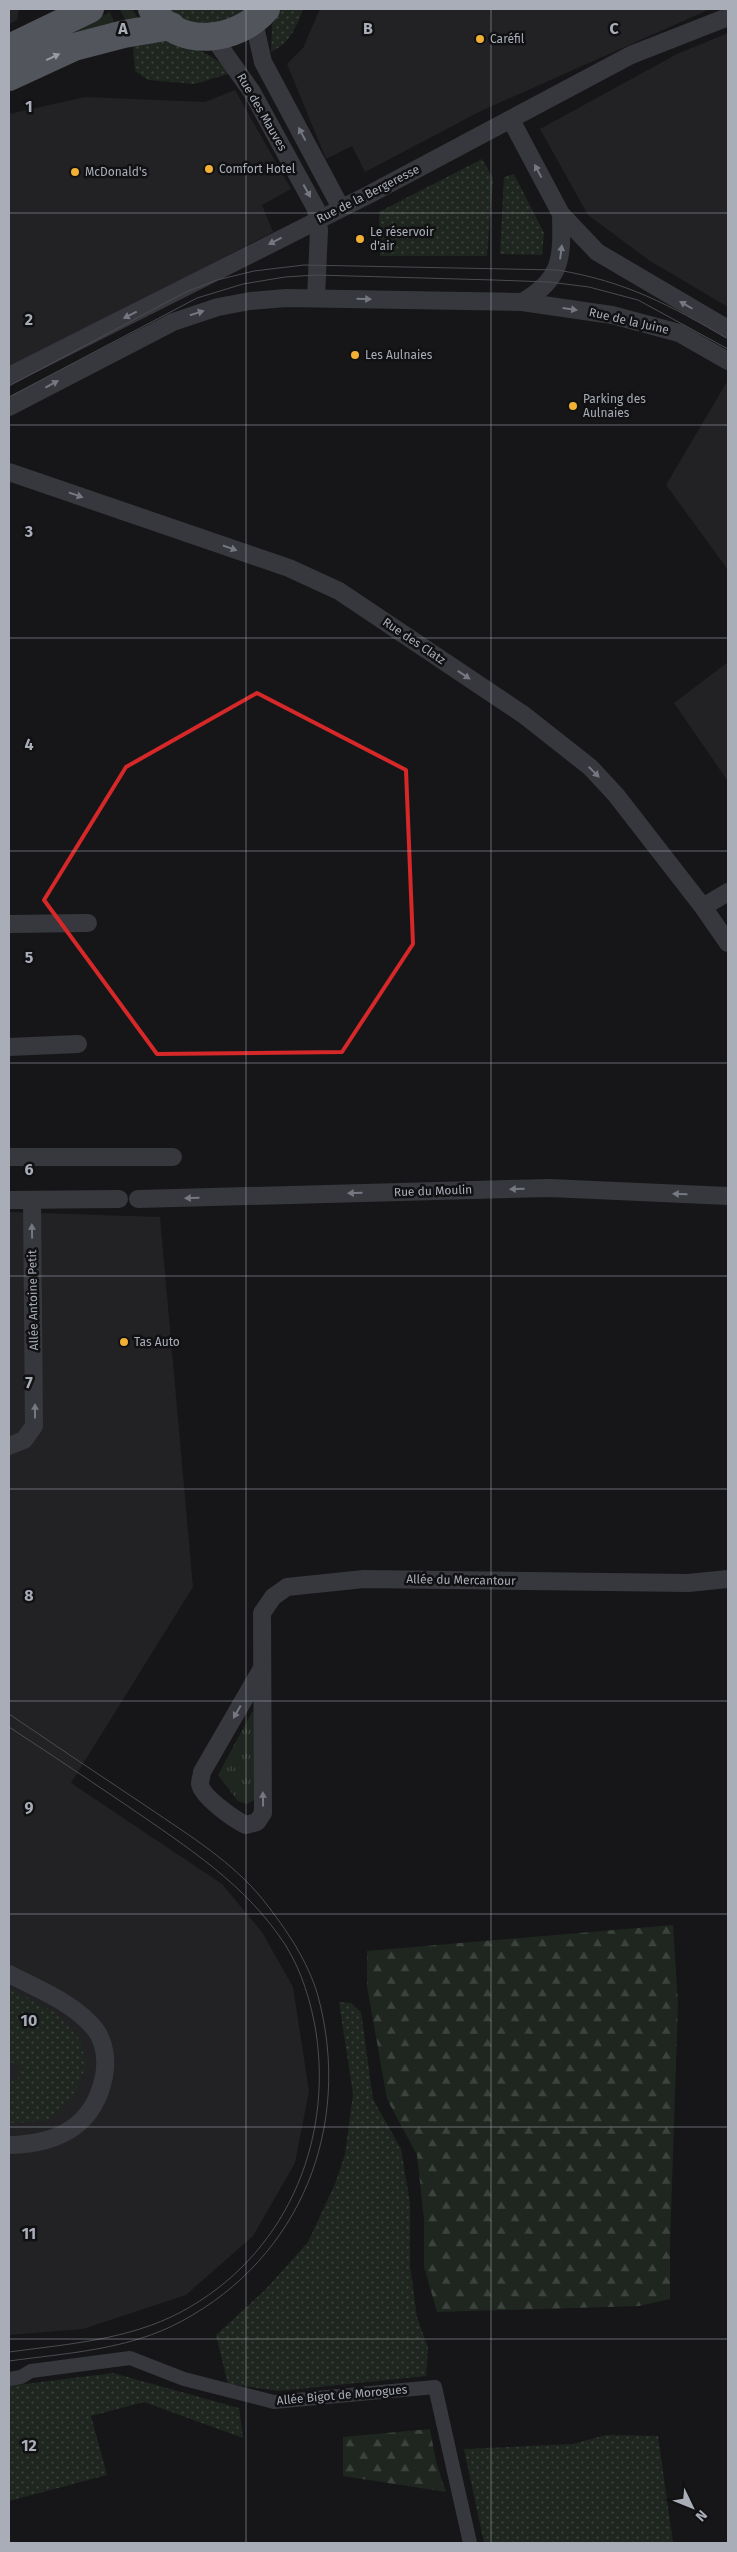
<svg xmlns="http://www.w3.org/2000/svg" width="737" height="2552" font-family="'Fira Sans',sans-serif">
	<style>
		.built { fill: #222225 }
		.grass { fill: url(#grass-dots) }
		.forest { fill: url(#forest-firs) }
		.park { fill: url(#park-tufts) }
		.garden { fill: #1e261f }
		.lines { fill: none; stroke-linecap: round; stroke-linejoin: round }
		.pedestrian { stroke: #37383d; stroke-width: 14 }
		.minor { stroke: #37383d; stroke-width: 18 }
		.primary { stroke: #53555c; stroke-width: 28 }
		.tram { stroke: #4a4c52; stroke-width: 1 }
		.oneway { fill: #979ba6 }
		.oneway2 { fill: #757881 }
		.marked { fill: none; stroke: #d62828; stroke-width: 4; stroke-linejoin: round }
		.grid { fill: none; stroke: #a8adb8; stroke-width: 1; stroke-opacity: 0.55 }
		.poi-dot { fill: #f2b134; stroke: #111113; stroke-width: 2 }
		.labels { text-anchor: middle; stroke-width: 5; stroke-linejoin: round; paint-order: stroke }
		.poi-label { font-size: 12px; fill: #a8adb8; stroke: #111113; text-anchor: start }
		.street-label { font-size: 12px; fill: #a8adb8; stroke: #111113 }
		.grid-label { font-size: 16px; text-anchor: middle; font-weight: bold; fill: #a8adb8; stroke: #111113; stroke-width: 5; stroke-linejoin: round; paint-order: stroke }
	</style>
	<defs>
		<pattern id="grass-dots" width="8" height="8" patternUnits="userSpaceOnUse" patternTransform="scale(1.25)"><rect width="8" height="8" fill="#1e261f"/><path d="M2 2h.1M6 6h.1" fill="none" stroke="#3c433d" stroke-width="1.8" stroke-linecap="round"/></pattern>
		<pattern id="forest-firs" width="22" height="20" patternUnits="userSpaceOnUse" patternTransform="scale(1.25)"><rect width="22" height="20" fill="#1e261f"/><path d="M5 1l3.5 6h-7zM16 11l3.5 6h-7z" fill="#3c433d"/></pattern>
		<pattern id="park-tufts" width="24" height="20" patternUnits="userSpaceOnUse" patternTransform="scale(1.25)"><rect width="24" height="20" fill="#1e261f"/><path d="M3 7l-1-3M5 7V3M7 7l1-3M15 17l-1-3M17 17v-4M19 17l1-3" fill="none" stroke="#3c433d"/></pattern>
	</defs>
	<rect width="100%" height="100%" fill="#161618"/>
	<path class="built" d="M 9,9 L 19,9 L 17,20 L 9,24 Z
		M 320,9 L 710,9 L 483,110 L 365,172 L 352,146 L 326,159 L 287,64 L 303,48 Z
		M 728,33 L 728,307 L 650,261 L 588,215 L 540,129 L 677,54 Z
		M 235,90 L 291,189 L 262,205 L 273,232 L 9,368 L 9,114 L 85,97 L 205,102 Z
		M 728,380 L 728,570 L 666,485 Z
		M 728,662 L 728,779 L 727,780 L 674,703 Z
		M 9,1212 L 160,1217 L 193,1587 L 71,1783 L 222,1884 L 262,1932 L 293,1987 L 309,2091 L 295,2163 L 253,2236 L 186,2295 L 83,2329 L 9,2335 Z"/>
	<path class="grass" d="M 167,9 L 249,9 L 222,24 L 185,21 Z
		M 281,9 L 303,9 C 296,28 290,43 271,52 L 272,25 Z
		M 158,40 C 184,42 214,53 231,73 L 195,84 L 148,80 L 135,71 L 133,45 Z
		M 482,159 L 493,178 L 487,256 L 380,256 L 379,212 Z
		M 514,174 L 544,233 L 542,255 L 500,254 L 504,177 Z
		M 9,1988 L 56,2013 L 81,2041 L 86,2066 L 72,2099 L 47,2121 L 9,2123 L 9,2081 L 18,2079 L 19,2065 L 9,2062 Z
		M 339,2002 L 351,2003 L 361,2012 L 373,2099 L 401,2149 L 410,2203 L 410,2266 L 417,2317 L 428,2348 L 426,2376 L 279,2391 L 228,2384 L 216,2335 L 265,2290 L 308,2242 L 335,2184 L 345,2154 L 353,2094 Z
		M 113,2373 L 239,2408 L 243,2438 L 144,2402 L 91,2416 L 107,2475 L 9,2501 L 9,2386 Z
		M 606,2435 L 658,2436 L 673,2543 L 484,2543 L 464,2449 L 573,2444 Z"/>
	<path class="forest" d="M 673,1925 L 678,2003 L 670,2243 L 670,2299 L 639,2306 L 437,2312 L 424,2267 L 424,2219 L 417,2155 L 387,2099 L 367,1986 L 367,1951 Z
		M 430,2429 L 436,2462 L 446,2492 L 343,2476 L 343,2437 Z"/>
	<path class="park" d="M 252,1712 L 255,1713 L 254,1800 L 247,1804 L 238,1801 L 218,1775 Z"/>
	<path class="garden" d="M 119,9 L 132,9 L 138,18 L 127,22 Z
		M 110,12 L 116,26 L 52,41 Z"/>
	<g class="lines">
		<path class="pedestrian" d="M 9,2379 L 21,2377 L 31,2371 L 130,2358 L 184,2379 L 274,2402 L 435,2387 L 470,2543"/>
		<path class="minor" d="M 254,22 L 263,62 L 341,208
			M 213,37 L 252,92 L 316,209 L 319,230 L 316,298
			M 511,120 L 561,214 L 597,252 L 728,329
			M 522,302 C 563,279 562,257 561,214
			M 9,376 L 370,194 L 631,55 L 728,17
			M 9,407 L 173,322 L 218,307 L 250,301 L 286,298 L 522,302 L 612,315 L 679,333 L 728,361
			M 9,472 L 289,568 L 339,591 L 524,715 L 590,767 L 616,795 L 703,907 L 728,943
			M 703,907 L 728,892
			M 9,924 L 88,923
			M 9,1047 L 78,1044
			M 9,1157 L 173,1157
			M 138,1199 L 550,1188 L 728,1196
			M 9,1200 L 119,1199
			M 9,1446 L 24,1440 L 34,1426 L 32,1200
			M 261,1670 L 202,1772 C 202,1775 200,1780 200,1784 C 202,1797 235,1820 246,1825 L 257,1822 L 263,1813 L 262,1613 L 273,1597 L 287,1587 L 364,1579 L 688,1583 L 728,1579
			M 9,1974 C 38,1989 74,2003 95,2029 C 105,2042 107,2061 104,2076 C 94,2127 57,2144 9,2145"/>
		<path class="primary" d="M 152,9 C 179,50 237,42 266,9
			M 9,48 L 90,9
			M 9,77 L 74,47 L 124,34 L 171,26"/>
		<path class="tram" d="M 9,386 L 186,292 L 217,280 L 254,271 L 304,265 L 557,270 C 625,281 670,305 728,339
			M 9,397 L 197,298 L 243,284 L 285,277 L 316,275 L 494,280 L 549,282 L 589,287 L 638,300 L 728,349
			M 9,1714 C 55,1745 102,1777 149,1808 C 190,1836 233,1862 264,1901 C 286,1929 308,1961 318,1996 C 353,2126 301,2257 182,2321 C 129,2350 67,2353 9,2361
			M 9,1727 C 49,1753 89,1780 129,1807 C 187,1847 247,1885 286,1946 C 302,1972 311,2002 316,2032 C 333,2145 284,2257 181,2312 C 128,2340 68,2344 9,2352"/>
	</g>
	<defs><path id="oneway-solid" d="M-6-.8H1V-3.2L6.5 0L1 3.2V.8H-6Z" transform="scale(1.25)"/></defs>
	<use class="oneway" href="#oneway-solid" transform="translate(53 57) rotate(-25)"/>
	<g class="oneway2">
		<use href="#oneway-solid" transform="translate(302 134) rotate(-118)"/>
		<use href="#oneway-solid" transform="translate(538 171) rotate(-118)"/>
		<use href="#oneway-solid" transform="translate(307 191) rotate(61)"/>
		<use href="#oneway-solid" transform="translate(275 241) rotate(153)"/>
		<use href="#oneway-solid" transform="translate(561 252) rotate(-83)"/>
		<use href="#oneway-solid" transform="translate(364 299) rotate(2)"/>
		<use href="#oneway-solid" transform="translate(686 305) rotate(-150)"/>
		<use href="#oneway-solid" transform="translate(570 309) rotate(8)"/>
		<use href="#oneway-solid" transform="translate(197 313) rotate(-17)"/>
		<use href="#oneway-solid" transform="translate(130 315) rotate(153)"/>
		<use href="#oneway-solid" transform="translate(52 384) rotate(-28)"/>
		<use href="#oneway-solid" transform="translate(76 495) rotate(19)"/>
		<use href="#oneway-solid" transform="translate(230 548) rotate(19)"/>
		<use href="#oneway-solid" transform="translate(464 675) rotate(34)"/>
		<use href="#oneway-solid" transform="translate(594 772) rotate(45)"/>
		<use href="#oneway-solid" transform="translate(517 1189) rotate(178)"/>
		<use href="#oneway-solid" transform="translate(355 1193) rotate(178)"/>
		<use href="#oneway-solid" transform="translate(680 1194) rotate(-178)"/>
		<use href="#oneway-solid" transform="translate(192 1198) rotate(178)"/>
		<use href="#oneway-solid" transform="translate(32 1231) rotate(-91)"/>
		<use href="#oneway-solid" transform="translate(35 1411) rotate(-90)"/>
		<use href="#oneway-solid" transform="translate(237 1712) rotate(120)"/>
		<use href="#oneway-solid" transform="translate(263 1799) rotate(-91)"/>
	</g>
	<path class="marked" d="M 257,693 L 406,770 L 413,944 L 342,1052 L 157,1054 L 44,900 L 126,767 Z"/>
	<path class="grid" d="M 246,9 L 246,2543M 491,9 L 491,2543M 9,213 L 728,213M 9,425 L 728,425M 9,638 L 728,638M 9,851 L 728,851M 9,1063 L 728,1063M 9,1276 L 728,1276M 9,1489 L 728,1489M 9,1701 L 728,1701M 9,1914 L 728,1914M 9,2127 L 728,2127M 9,2339 L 728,2339"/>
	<g class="poi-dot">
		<circle cx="480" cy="39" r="5"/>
		<circle cx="209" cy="169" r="5"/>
		<circle cx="75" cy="172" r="5"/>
		<circle cx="360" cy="239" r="5"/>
		<circle cx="355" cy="355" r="5"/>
		<circle cx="573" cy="406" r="5"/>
		<circle cx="124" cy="1342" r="5"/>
	</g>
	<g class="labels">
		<g class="poi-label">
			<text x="490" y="43">Caréfil</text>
			<text x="219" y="173">Comfort Hotel</text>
			<text x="85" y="176">McDonald's</text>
			<text x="370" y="236">Le réservoir<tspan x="370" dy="14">d'air</tspan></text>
			<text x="365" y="359">Les Aulnaies</text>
			<text x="583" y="403">Parking des<tspan x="583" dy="14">Aulnaies</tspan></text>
			<text x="134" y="1346">Tas Auto</text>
		</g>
		<g class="street-label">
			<text transform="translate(262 112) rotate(60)" y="4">Rue des Mauves</text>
			<text transform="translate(368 194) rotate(-27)" y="4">Rue de la Bergeresse</text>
			<text transform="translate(629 321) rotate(13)" y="4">Rue de la Juine</text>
			<text transform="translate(414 641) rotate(34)" y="4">Rue des Clatz</text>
			<text transform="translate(433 1191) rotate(-2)" y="4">Rue du Moulin</text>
			<text transform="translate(33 1300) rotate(-91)" y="4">Allée Antoine Petit</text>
			<text transform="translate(461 1580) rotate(1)" y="4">Allée du Mercantour</text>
			<text transform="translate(342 2395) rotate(-5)" y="4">Allée Bigot de Morogues</text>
		</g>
	</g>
	<g class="grid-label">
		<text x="123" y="34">A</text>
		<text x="368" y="34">B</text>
		<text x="614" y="34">C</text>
		<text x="29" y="112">1</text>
		<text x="29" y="325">2</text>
		<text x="29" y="537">3</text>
		<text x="29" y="750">4</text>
		<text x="29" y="963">5</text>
		<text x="29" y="1175">6</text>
		<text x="29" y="1388">7</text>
		<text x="29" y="1601">8</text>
		<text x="29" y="1813">9</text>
		<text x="29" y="2026">10</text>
		<text x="29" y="2239">11</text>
		<text x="29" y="2451">12</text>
	</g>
	<rect width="737" height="2552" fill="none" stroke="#a8adb8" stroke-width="20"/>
	<g transform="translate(692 2507) rotate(133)" stroke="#111113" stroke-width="4" paint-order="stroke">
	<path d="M0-4L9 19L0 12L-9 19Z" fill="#a8adb8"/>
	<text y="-8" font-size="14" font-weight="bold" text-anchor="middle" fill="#a8adb8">N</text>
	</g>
</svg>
